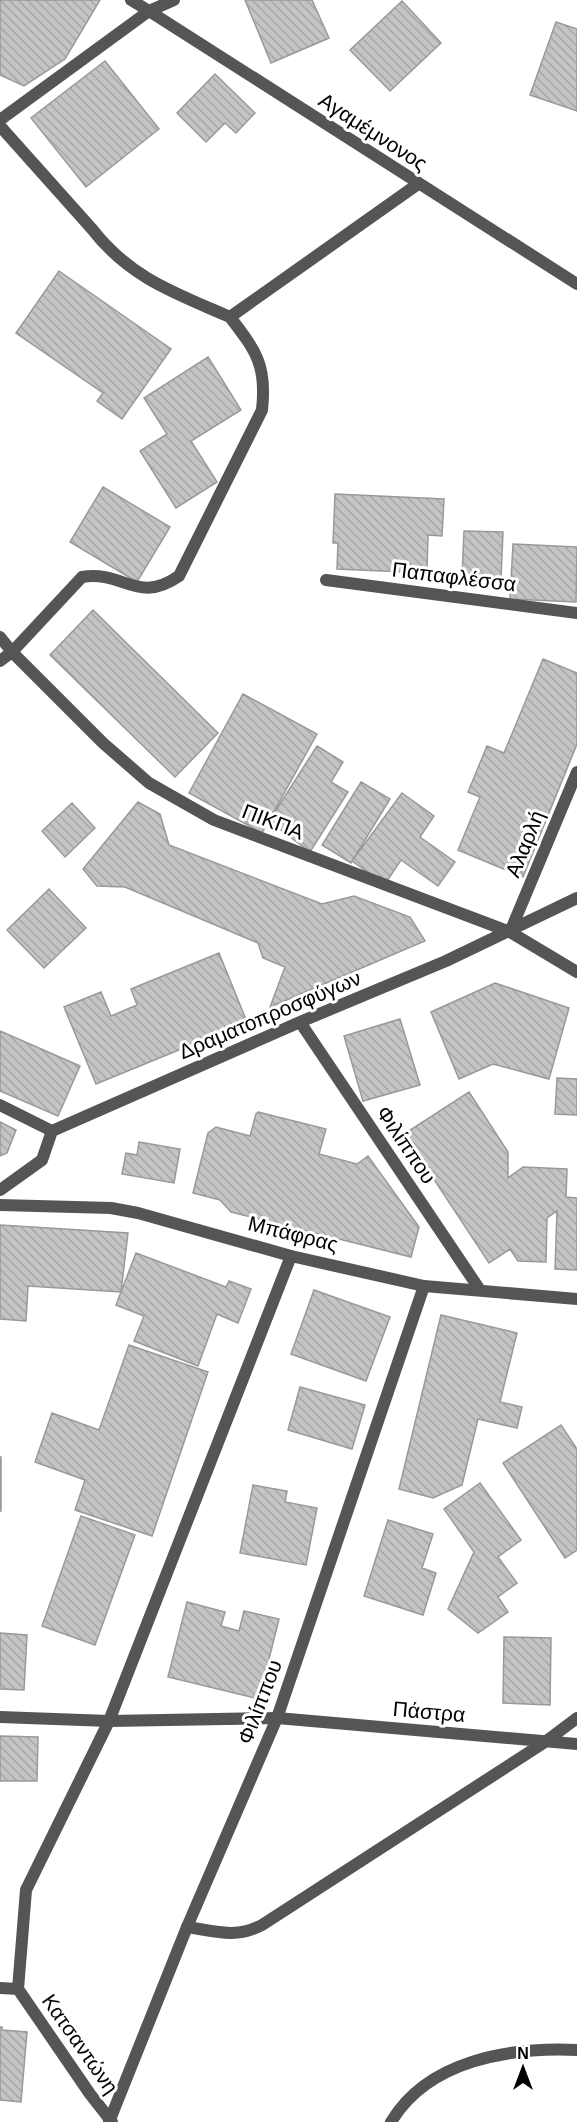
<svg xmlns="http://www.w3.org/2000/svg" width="577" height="2122" font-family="Helvetica,sans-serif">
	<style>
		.building { fill: url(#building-back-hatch); stroke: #999; stroke-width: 1.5 }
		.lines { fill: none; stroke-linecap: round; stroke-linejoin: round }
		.minor { stroke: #555; stroke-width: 12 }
		.tertiary { stroke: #555; stroke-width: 12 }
		.labels { text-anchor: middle; stroke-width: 6; stroke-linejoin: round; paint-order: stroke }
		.street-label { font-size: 21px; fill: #000; stroke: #fff }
	</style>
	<defs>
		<pattern id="building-back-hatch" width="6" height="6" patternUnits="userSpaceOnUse" patternTransform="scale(1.5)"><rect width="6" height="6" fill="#c4c4c4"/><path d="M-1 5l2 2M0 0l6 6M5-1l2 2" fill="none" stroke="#a7a7a7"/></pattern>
	</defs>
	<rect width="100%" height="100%" fill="#fff"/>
	<path class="building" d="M 0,0 L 100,0 L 65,59 L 24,86 L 0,75 Z
		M 245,0 L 312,0 L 329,38 L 271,63 Z
		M 402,1 L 441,43 L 390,91 L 350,50 Z
		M 556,22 L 577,29 L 577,111 L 530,95 Z
		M 105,61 L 159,129 L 86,187 L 31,118 Z
		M 215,74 L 255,113 L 236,133 L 225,123 L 206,142 L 177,113 Z
		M 59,271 L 171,349 L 122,419 L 97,401 L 103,393 L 16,333 Z
		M 208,357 L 241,410 L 191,441 L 217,482 L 176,508 L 140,451 L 167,434 L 144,398 Z
		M 103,487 L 170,527 L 137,582 L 70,542 Z
		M 335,494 L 444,499 L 442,536 L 428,535 L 427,573 L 337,569 L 338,543 L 333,543 Z
		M 464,531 L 503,532 L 501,578 L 462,577 Z
		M 513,544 L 577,547 L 576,602 L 510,599 Z
		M 93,610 L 218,733 L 175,777 L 50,655 Z
		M 543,659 L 577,673 L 577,744 L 523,877 L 458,850 L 480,797 L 468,792 L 487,746 L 504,753 Z
		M 243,694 L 317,734 L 262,833 L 189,793 Z
		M 317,746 L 343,762 L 331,782 L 348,792 L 310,852 L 269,821 Z
		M 361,782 L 390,799 L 351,863 L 322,845 Z
		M 402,793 L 434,816 L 420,837 L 455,862 L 438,886 L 401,860 L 385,884 L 352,861 Z
		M 138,802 L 160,814 L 169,845 L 322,904 L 354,896 L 410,917 L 425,941 L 270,1007 L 285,967 L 263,958 L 258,943 L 125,887 L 97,886 L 83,869 Z
		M 72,803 L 95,828 L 65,857 L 42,831 Z
		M 49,889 L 86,928 L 44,968 L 7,930 Z
		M 219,953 L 247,1022 L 96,1084 L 64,1007 L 101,992 L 111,1016 L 137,1005 L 131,989 Z
		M 495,983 L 569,1008 L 549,1079 L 493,1064 L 459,1079 L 431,1012 Z
		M 400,1019 L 420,1085 L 363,1101 L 344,1036 Z
		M 0,1031 L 80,1066 L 58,1116 L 0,1091 Z
		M 557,1078 L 577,1079 L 577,1115 L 555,1114 Z
		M 469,1092 L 508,1152 L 508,1178 L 523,1167 L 567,1169 L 566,1197 L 577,1198 L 577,1270 L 555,1269 L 557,1211 L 547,1218 L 546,1262 L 518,1261 L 510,1249 L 489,1263 L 404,1134 Z
		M 258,1112 L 326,1129 L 319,1154 L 357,1164 L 368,1156 L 419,1227 L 411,1257 L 231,1212 L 220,1200 L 193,1193 L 208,1133 L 216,1127 L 250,1136 L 256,1114 Z
		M 0,1122 L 16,1130 L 7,1153 L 0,1156 Z
		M 139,1142 L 180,1149 L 174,1183 L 122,1174 L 126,1153 L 137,1155 Z
		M 0,1225 L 128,1233 L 121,1292 L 28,1286 L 26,1321 L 0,1319 Z
		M 136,1253 L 226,1287 L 229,1281 L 251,1289 L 238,1323 L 217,1314 L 198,1366 L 134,1341 L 144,1316 L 116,1305 Z
		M 314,1290 L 390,1317 L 366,1381 L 291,1354 Z
		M 441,1315 L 517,1333 L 500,1402 L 522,1407 L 517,1428 L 478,1419 L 462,1485 L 433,1498 L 399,1489 Z
		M 129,1345 L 208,1372 L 152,1536 L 75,1510 L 85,1480 L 35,1462 L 52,1413 L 99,1430 Z
		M 300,1387 L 365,1405 L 352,1449 L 288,1430 Z
		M 561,1425 L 577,1449 L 577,1550 L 565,1558 L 503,1463 Z
		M 0,1457 L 1,1457 L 1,1511 L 0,1511 Z
		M 480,1483 L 521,1540 L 498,1557 L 517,1583 L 498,1597 L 508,1612 L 478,1633 L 448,1609 L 474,1552 L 444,1509 Z
		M 253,1485 L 287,1491 L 285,1502 L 317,1508 L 306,1565 L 240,1553 Z
		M 81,1516 L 135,1535 L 95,1645 L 42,1626 Z
		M 388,1520 L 433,1534 L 422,1568 L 436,1573 L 423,1615 L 364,1596 Z
		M 187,1602 L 225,1612 L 221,1626 L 239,1631 L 244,1611 L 279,1619 L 259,1699 L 168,1677 Z
		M 0,1633 L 27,1635 L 24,1690 L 0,1689 Z
		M 504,1637 L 551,1638 L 550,1705 L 503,1703 Z
		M 0,1736 L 38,1737 L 37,1781 L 0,1781 Z
		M 0,2027 L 2,2027 L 2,2030 L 27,2032 L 21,2102 L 0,2100 Z"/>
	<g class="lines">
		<path class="minor" d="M 149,11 L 577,284
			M 0,126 L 92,229 C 130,278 175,293 230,317
			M 326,580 L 577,613
			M 0,637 L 12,652 L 103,743 L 149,783 L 214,820 L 510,932 L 577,972
			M 0,661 L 12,652 L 82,577 C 124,570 137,605 179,576 L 262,410 C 267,365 256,351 230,317 L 418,184
			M 510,932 L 577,772
			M 300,1022 L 480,1290
			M 0,1105 L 52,1131
			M 0,1190 L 42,1160 L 52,1131 L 300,1022 L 446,961 L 577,898
			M 0,1717 L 109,1721 L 277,1718 L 577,1744
			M 187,1927 C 215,1931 235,1939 262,1925 L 545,1742 L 577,1718
			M 0,1988 L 18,1989
			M 18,1989 L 26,1890 L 109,1721 L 291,1256
			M 18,1989 L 90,2094 L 112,2122
			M 391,2122 C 428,2060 510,2047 577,2050"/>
		<path class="tertiary" d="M 131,0 L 149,11
			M 0,120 L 149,11 L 174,0
			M 0,1205 L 111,1208 L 138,1213 L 291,1256 L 424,1286 L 577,1299
			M 109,2122 L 187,1927 L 277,1718 L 424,1286"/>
	</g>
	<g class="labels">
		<g class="street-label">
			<text transform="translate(373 132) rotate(33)" y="7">Αγαμέμνονος</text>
			<text transform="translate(454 577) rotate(7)" y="7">Παπαφλέσσα</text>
			<text transform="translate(273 822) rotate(21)" y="7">ΠΙΚΠΑ</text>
			<text transform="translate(525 844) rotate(-68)" y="7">Αλαρλή</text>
			<text transform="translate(270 1015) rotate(-23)" y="7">Δραματοπροσφύγων</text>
			<text transform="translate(406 1145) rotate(56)" y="7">Φιλίππου</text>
			<text transform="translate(293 1234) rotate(14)" y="7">Μπάφρας</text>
			<text transform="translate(260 1702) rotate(-69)" y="7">Φιλίππου</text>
			<text transform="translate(429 1712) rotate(5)" y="7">Πάστρα</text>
			<text transform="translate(80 2044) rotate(55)" y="7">Κατσαντώνη</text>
		</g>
	</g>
	<g transform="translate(523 2068)" stroke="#ffffff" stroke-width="4.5" paint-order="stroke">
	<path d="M0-4.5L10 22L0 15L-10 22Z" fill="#000000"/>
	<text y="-9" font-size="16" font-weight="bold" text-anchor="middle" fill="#000000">N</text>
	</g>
</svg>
